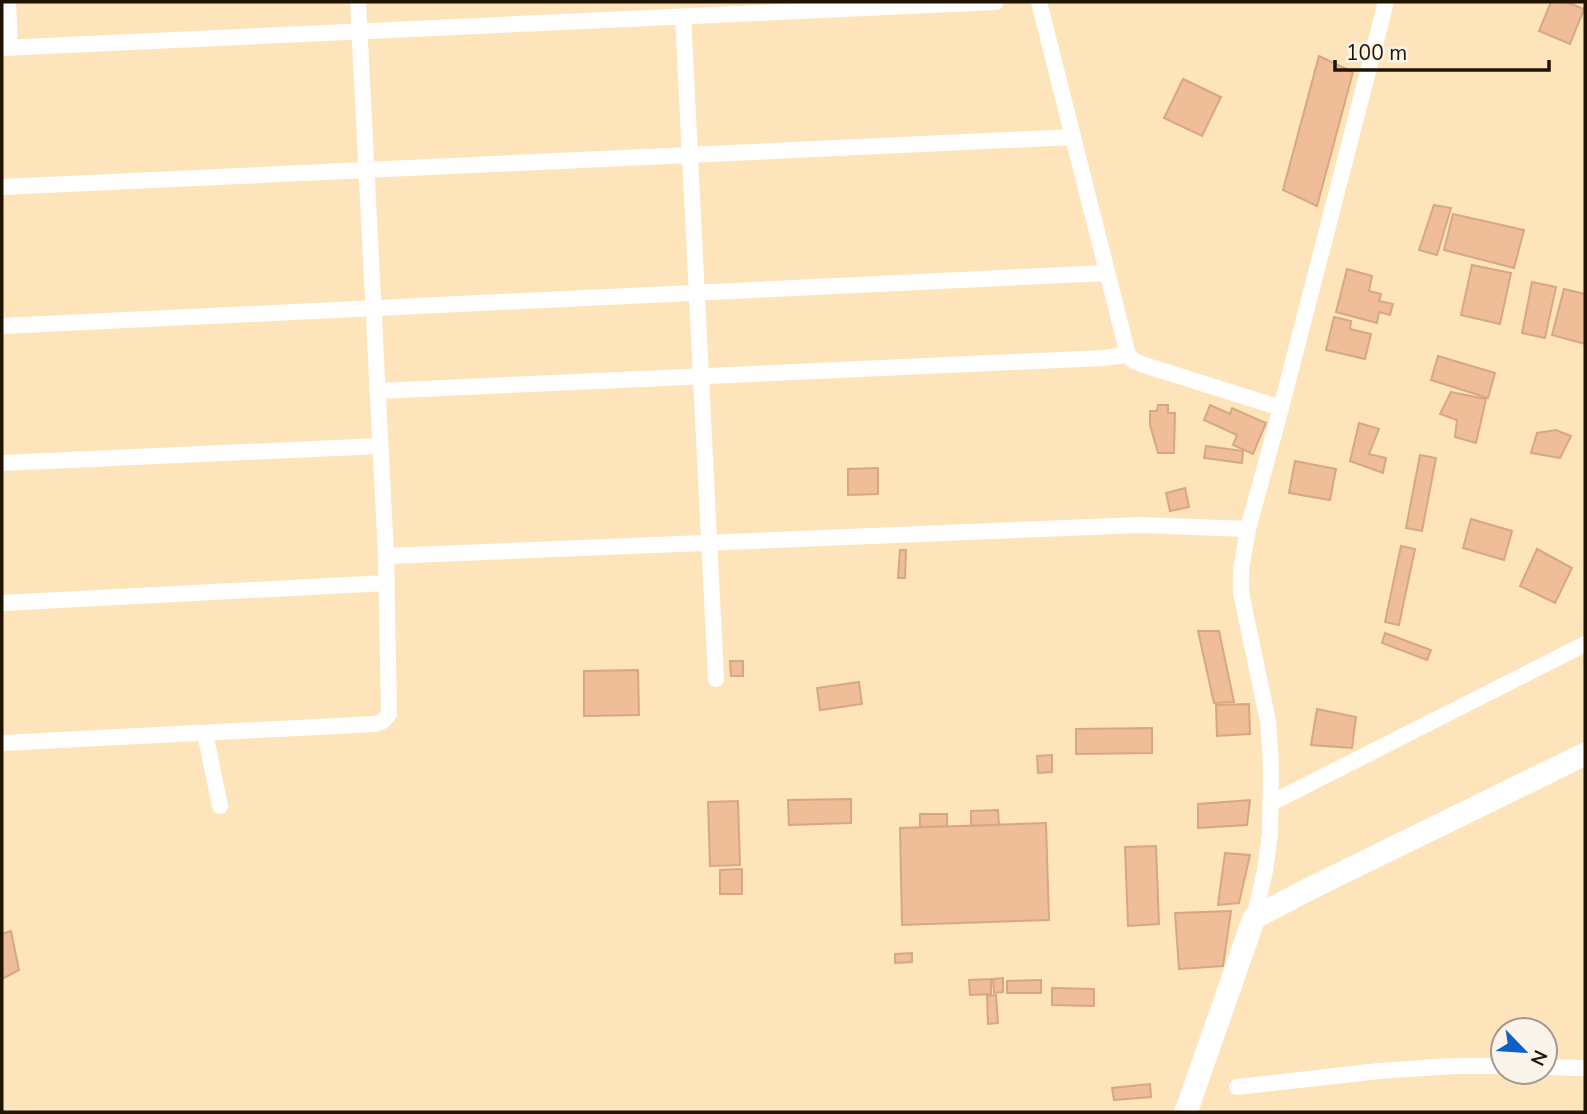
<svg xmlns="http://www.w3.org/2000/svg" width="1587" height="1114" font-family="'Nunito Sans',sans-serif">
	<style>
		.building { fill: #efbe99; stroke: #d7a782; stroke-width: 2 }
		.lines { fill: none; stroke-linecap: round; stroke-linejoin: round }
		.street { stroke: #fff; stroke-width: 16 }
		.secondary { stroke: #fff; stroke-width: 23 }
	</style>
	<rect width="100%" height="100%" fill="#fee4bb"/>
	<path class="building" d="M 1551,2 L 1566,2 L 1584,9 L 1570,44 L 1539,31 Z
		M 1319,56 L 1353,72 L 1317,206 L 1283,190 Z
		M 1183,79 L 1221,97 L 1202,136 L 1164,118 Z
		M 1434,205 L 1451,208 L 1437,255 L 1419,250 Z
		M 1453,214 L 1524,230 L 1514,268 L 1444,250 Z
		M 1472,265 L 1511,273 L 1500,324 L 1461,315 Z
		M 1347,269 L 1372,276 L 1369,291 L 1381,294 L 1379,301 L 1393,304 L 1390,315 L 1379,312 L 1377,323 L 1336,312 Z
		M 1532,282 L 1556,287 L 1545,338 L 1522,333 Z
		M 1564,289 L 1585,294 L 1585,344 L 1552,335 Z
		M 1334,317 L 1351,321 L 1350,329 L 1371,334 L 1365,359 L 1326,350 Z
		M 1438,356 L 1495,373 L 1488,398 L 1431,380 Z
		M 1451,392 L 1486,399 L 1476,443 L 1455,437 L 1457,420 L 1440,414 Z
		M 1158,405 L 1168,405 L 1168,413 L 1175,413 L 1174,453 L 1158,453 L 1150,425 L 1150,411 L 1157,411 Z
		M 1210,405 L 1230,414 L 1232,408 L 1266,423 L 1253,454 L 1233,445 L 1237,435 L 1204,420 Z
		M 1359,423 L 1379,429 L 1369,454 L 1386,458 L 1383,473 L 1350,461 Z
		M 1556,430 L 1571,436 L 1560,458 L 1531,453 L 1537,433 Z
		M 1206,446 L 1243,451 L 1242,463 L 1204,458 Z
		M 1420,455 L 1436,458 L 1422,531 L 1406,528 Z
		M 1295,461 L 1336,469 L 1330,500 L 1289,493 Z
		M 878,468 L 878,494 L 848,495 L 848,469 Z
		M 1185,488 L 1189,507 L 1170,511 L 1166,493 Z
		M 1471,519 L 1512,531 L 1504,560 L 1463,548 Z
		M 1401,546 L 1415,549 L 1399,625 L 1385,622 Z
		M 1537,549 L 1572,568 L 1555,603 L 1520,586 Z
		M 900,550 L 906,550 L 905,578 L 898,578 Z
		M 1198,631 L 1219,631 L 1234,702 L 1214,703 Z
		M 1385,633 L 1431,650 L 1427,660 L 1382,643 Z
		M 730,661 L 743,661 L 743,676 L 731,676 Z
		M 638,670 L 639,715 L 584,716 L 584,671 Z
		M 859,682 L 862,704 L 820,710 L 817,688 Z
		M 1249,704 L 1250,734 L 1217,736 L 1216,705 Z
		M 1317,709 L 1356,717 L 1352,748 L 1311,745 Z
		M 1152,728 L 1152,753 L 1076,754 L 1076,729 Z
		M 1052,755 L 1052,772 L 1038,773 L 1037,756 Z
		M 851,799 L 851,823 L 789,825 L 788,800 Z
		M 1250,800 L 1247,825 L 1198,828 L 1198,804 Z
		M 738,801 L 740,865 L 710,866 L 708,802 Z
		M 998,810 L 999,825 L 971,826 L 971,811 Z
		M 920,814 L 947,814 L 947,826 L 920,827 Z
		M 1046,823 L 1049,920 L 902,925 L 900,828 Z
		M 1156,846 L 1159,924 L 1128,926 L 1125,847 Z
		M 1225,853 L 1250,855 L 1239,903 L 1218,905 Z
		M 742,869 L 742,894 L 720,894 L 720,870 Z
		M 1231,911 L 1223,966 L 1179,969 L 1175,913 Z
		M 11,931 L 19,970 L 2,979 L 2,934 Z
		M 912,953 L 912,962 L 895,963 L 895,954 Z
		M 1003,978 L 1003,992 L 994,993 L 993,979 Z
		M 991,979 L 991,994 L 970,995 L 969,980 Z
		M 1041,980 L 1041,993 L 1007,993 L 1007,981 Z
		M 1052,988 L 1094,989 L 1094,1006 L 1052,1005 Z
		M 996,995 L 998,1023 L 988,1024 L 987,996 Z
		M 1150,1084 L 1151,1097 L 1114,1100 L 1112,1088 Z"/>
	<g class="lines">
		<path class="street" d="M 8,2 L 10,47
			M 1039,2 L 1128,355 L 1134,361 L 1144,365 L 1281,408
			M 683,16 L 716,679
			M 2,48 L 996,2
			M 2,187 L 1073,137
			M 2,326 L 1106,273
			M 377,391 L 1103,358 L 1128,355
			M 2,463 L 380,446
			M 386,556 L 1140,525 L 1248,529
			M 2,603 L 387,583
			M 205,733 L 220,806
			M 2,743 L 375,724 L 383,721 L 389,714 L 386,556 L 358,2
			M 1271,803 L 1585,644
			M 1254,918 L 1265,871 L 1270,834 L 1271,765 L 1268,721 L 1241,593 L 1241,570 L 1248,529 L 1281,408 L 1386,2
			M 1545,1067 L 1585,1068
			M 1237,1087 L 1379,1071 L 1452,1066 L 1503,1066"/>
		<path class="secondary" d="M 1186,1112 L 1254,918 L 1311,888 L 1585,754"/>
	</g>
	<rect width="1587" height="1114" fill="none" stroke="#1f1302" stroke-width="7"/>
	<g transform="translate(1524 1051) rotate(115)"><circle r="33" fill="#fbf4ea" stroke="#a39a8d" stroke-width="2"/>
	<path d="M0-5L12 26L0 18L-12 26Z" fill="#1160ca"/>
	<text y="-10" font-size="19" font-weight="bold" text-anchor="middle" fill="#1f1302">N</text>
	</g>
	<path d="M1335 60v10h214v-10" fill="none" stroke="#1f1302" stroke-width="3.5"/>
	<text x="1346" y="60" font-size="21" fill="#1f1302" stroke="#fbf4ea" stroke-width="5" paint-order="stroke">100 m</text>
</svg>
